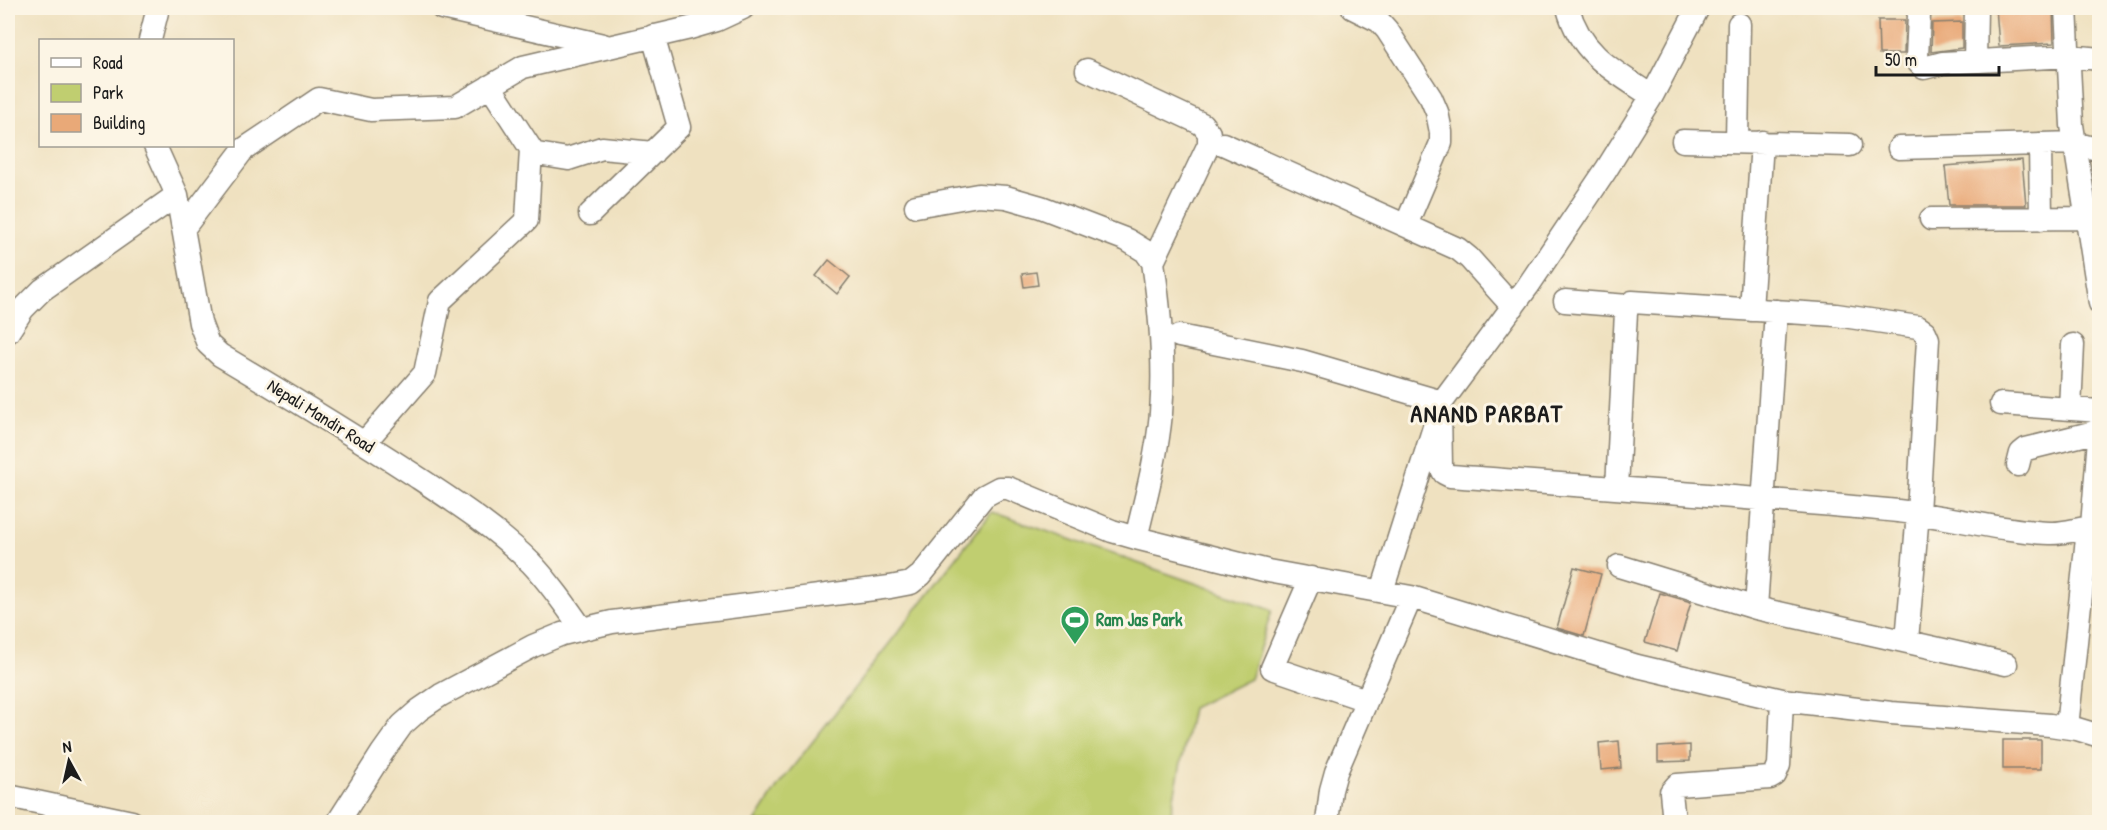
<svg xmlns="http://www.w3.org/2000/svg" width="2107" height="830" font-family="'Patrick Hand',sans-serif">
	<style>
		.green { fill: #c0ce70; stroke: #6e7546; stroke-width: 1.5 }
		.building { fill: #e9a978 }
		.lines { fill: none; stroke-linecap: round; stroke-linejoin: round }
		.minor-casing { stroke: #867e6e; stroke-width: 25 }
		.minor { stroke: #fff; stroke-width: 22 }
		.labels { text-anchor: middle; stroke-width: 6; stroke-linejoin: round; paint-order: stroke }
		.street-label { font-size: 18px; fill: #1c1c1c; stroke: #fcf5e5 }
		.leisure-label { font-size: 18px; font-weight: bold; fill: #27864d; stroke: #fcf5e5; text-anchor: start }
		.district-label { font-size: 24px; font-weight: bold; letter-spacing: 1.5px; fill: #1c1c1c; stroke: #fcf5e5 }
	</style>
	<rect width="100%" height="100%" fill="#fcf5e5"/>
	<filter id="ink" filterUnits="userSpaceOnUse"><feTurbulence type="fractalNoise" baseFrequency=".0167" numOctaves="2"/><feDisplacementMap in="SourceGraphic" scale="12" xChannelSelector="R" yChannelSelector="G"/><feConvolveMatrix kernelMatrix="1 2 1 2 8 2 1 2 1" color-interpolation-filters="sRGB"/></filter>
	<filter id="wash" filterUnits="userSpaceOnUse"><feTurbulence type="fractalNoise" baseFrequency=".008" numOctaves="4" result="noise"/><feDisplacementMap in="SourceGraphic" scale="24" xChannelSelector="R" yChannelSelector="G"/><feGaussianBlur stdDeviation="1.35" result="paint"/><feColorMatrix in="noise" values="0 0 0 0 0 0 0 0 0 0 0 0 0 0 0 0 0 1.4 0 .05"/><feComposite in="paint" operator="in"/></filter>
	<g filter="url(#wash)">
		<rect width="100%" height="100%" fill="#efe1c0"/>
		<path class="green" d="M 992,512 L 1272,610 L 1250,679 L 1192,708 L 1169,822 L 755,822 L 778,786 Z"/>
		<g id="blocks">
			<path class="building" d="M 1996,8 L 2053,8 L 2054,43 L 1999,46 Z
				M 1878,20 L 1905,20 L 1904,54 L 1879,54 Z
				M 1962,22 L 1962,48 L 1931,52 L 1932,23 Z
				M 2022,160 L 2026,205 L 1949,205 L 1945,166 Z
				M 829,260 L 850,277 L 837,294 L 816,276 Z
				M 1036,272 L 1038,285 L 1024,287 L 1022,274 Z
				M 1574,567 L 1601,574 L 1584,636 L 1557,628 Z
				M 1660,593 L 1691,602 L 1677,651 L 1645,642 Z
				M 2003,740 L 2041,740 L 2041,769 L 2003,769 Z
				M 1619,741 L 1621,768 L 1601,770 L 1599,743 Z
				M 1690,745 L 1690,761 L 1658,762 L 1658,747 Z"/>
		</g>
	</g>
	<g filter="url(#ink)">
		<use href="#blocks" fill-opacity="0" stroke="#867e6e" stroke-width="1.5"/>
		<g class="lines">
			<g class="minor-casing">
				<path id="minor" d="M 442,8 L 603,45
					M 1353,8 L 1379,21 L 1387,30 L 1431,98 L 1437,112 L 1441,132 L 1441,143 L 1406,225
					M 1568,8 C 1580,54 1615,72 1652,96
					M 1917,8 L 1919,15 L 1917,57 L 1919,63 L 1924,68 L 1943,63 L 2069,56 L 2100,59
					M 2066,8 L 2072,125 L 2100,303
					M 150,40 L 158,8
					M 1975,61 L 1976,8
					M 1087,70 L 1202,124 L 1209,133 L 1209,144 L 1153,262
					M 1683,141 L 1850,145
					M 1737,141 L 1739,24
					M 1223,144 L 1458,249 L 1469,258 L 1513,307
					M 2040,144 L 2041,219
					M 155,146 L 177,195 L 200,323 L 208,344 L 220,355 C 284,393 348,432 411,473 C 452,500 496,528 531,563 C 550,583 566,606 582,629
					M 1899,148 L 2075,143 L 2100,150
					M 531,153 L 568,159 L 602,148 L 653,153
					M 916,206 L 978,195 L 1006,197 L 1041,207 L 1127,240 L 1145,251 L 1153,262 C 1160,310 1165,364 1161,413 C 1157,456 1146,497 1136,538
					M 590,214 L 679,127 L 653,36
					M 1931,219 L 2086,218
					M 183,229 L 243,150 L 319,99 L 371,110 L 455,107 L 523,67 L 690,28 L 717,20 L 743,8
					M 1565,301 L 1628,306
					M 1751,310 L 1762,142
					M 1776,311 L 1756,608 L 2006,664
					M 8,332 L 23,309 L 42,290 L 177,195
					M 1179,336 L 1302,361 L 1442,402
					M 2001,404 L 2100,411
					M 1440,409 L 1441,467 L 1444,473 L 1450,476 C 1599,487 1749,497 1898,511 C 1949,516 1999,531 2050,533 C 2067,534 2083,526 2100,527
					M 2070,409 L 2073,345
					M 365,442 L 425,373 L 440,301 L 527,220 L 531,149 L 490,86
					M 2018,465 L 2021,453 L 2026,449 L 2099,431
					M 1617,488 L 1626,312 L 1628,306 L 1632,302 L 1836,315 L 1918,327 L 1925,332 L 1928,339 L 1918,513 L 1907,640
					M 1619,566 L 1756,608
					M 1311,578 L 1272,668 L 1366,700
					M 1382,591 L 1442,402 L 1528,286 L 1606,170 L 1652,96 L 1698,8
					M 2067,727 L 2087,538 L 2092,526 L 2100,426
					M 8,796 L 132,822
					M 338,822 L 382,753 L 402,725 L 419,710 L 441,695 L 533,646 L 562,634 L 612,622 L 890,587 L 911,583 L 921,575 L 984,496 L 999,488 L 1008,488 L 1112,531 L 1136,538 L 1268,571 L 1411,597 L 1637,666 L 1782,700 L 1891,713 L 2050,725 L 2077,729 L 2100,736
					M 1327,822 L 1331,790 L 1336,772 L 1411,597
					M 1674,822 L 1671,792 L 1677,785 L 1770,778 L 1775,775 L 1779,765 L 1782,700"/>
			</g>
			<use href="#minor" class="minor"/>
		</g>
	</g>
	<defs>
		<g id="stadium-pin" transform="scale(1.5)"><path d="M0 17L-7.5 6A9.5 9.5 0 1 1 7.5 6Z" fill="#2e9e5b" stroke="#fcf5e5"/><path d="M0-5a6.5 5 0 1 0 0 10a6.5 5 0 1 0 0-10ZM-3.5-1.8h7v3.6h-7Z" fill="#fff"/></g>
	</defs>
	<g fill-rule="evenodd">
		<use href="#stadium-pin" x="1075" y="620"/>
	</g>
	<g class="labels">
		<g class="street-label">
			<text transform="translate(321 416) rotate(32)" y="6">Nepali Mandir Road</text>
		</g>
		<g class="leisure-label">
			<text x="1096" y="626">Ram Jas Park</text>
		</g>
		<g class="district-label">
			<text x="1487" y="422">ANAND PARBAT</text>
		</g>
	</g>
	<rect width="2107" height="830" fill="none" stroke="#fcf5e5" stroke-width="30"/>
	<rect x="39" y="39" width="195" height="108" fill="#fcf5e5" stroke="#a29e95" stroke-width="1.5"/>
	<rect x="51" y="58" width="30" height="9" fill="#ffffff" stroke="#a29e95" stroke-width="1.5"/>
	<text x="93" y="69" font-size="18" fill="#1c1c1c">Road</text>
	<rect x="51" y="84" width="30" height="18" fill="#c0ce70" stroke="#a29e95" stroke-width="1.5"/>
	<text x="93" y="99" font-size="18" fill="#1c1c1c">Park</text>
	<rect x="51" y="114" width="30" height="18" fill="#e9a978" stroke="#a29e95" stroke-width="1.5"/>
	<text x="93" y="129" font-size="18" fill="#1c1c1c">Building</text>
	<g transform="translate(69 761) rotate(352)" stroke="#fcf5e5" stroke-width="4.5" paint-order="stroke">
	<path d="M0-4.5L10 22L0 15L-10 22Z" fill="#1c1c1c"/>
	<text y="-9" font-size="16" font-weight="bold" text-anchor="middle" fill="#1c1c1c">N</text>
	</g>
	<path d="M1876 66v9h123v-9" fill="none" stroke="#1c1c1c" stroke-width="3"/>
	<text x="1885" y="66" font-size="18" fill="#1c1c1c" stroke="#fcf5e5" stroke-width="4.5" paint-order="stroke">50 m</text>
</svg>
